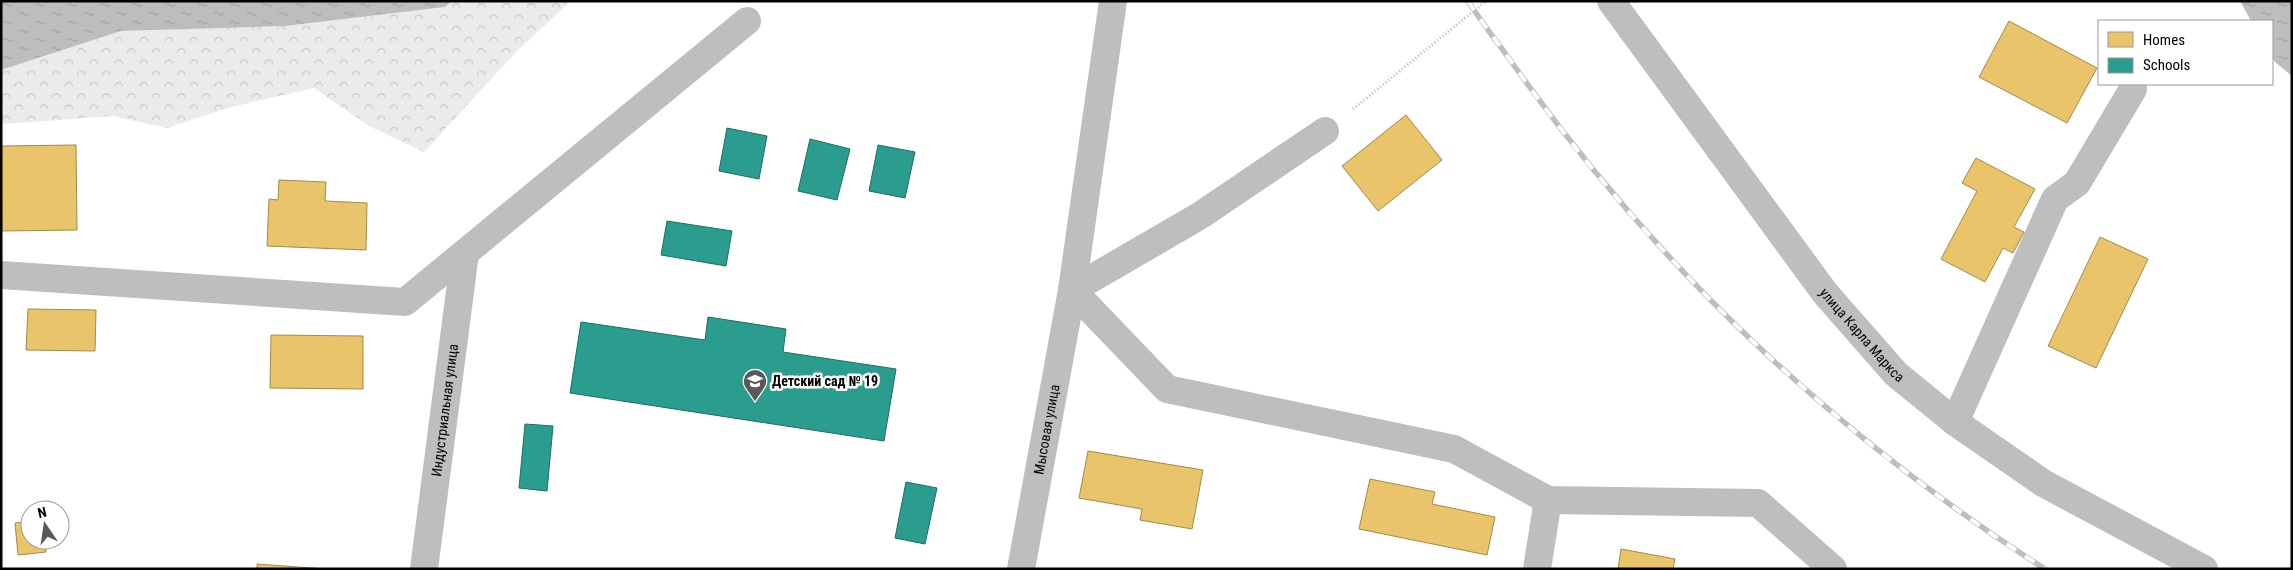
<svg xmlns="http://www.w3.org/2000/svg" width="2293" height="570" font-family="'Roboto Condensed',sans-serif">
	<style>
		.forest { fill: url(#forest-crowns) }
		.water { fill: url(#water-ripples) }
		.homes { fill: #e9c46a; stroke: #a3894a }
		.schools { fill: #2a9d8f; stroke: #1d6e64 }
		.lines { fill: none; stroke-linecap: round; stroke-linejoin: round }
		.path { stroke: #b9b9b9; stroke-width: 3; stroke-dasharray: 1 2.5; stroke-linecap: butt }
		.minor { stroke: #bebebe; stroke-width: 28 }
		.rail-casing { stroke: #bebebe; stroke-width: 5.5 }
		.rail { stroke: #fff; stroke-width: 4; stroke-dasharray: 11; stroke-linecap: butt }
		.labels { text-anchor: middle; stroke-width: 5; stroke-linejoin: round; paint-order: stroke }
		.street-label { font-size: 14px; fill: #000; stroke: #fff }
		.poi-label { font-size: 14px; font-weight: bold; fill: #000; stroke: #fff; text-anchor: start }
	</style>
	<defs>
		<pattern id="forest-crowns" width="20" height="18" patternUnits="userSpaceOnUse" patternTransform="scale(1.25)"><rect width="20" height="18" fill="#ebebeb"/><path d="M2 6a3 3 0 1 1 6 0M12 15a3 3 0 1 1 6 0" fill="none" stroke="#c8c8c8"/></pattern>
		<pattern id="water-ripples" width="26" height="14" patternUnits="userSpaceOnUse" patternTransform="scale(1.25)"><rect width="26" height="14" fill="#bdbdbd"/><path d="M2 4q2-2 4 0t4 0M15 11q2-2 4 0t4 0" fill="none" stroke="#a1a1a1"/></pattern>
	</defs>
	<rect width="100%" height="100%" fill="#fff"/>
	<path class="forest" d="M 452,1 L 568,1 L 567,5 L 517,51 L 424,152 L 369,126 L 314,88 L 227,108 L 167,128 L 113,116 L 3,124 L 1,126 L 1,70 L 121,31 L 285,26 L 445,7 Z"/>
	<path class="water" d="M 1,1 L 452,1 L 445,7 L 285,26 L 121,31 L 1,70 Z
		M 2240,1 L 2292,1 L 2292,76 L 2275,62 L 2272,57 L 2272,21 L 2251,21 Z"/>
	<path class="homes" d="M 2009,21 L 2097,68 L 2067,123 L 1979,77 Z
		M 1406,115 L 1442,160 L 1378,211 L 1342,166 Z
		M 76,145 L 77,230 L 2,231 L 1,146 Z
		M 1976,158 L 2035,189 L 2014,227 L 2024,232 L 2013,253 L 2003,248 L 1985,282 L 1941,259 L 1977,191 L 1962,183 Z
		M 279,180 L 326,182 L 325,201 L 367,203 L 366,250 L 267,246 L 269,199 L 278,200 Z
		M 2100,237 L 2148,259 L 2096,368 L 2048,346 Z
		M 28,309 L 96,310 L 95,351 L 26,350 Z
		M 271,335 L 363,336 L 363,389 L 270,388 Z
		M 1088,451 L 1203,470 L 1192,529 L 1140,520 L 1142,509 L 1079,498 Z
		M 1370,479 L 1435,492 L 1432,504 L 1495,517 L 1487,555 L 1359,529 Z
		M 30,521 L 30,540 L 45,540 L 46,552 L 18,555 L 15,523 Z
		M 1621,549 L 1675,559 L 1673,569 L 1618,569 Z
		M 257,564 L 325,569 L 257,569 Z"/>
	<path class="schools" d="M 727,128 L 767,136 L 759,179 L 719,171 Z
		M 810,139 L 850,149 L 837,200 L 798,191 Z
		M 878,145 L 915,152 L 905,198 L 869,191 Z
		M 667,221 L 732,231 L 726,266 L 661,255 Z
		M 708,317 L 786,329 L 783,352 L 896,369 L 884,441 L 570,393 L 581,322 L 705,340 Z
		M 525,424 L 553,426 L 547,491 L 519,488 Z
		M 906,482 L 937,488 L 925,544 L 895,538 Z"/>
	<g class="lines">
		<path class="path" d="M 1353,109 L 1486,1"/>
		<g class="minor">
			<path id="s1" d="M 1611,1 L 1825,293 L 1896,374 L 1955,422 L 2043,483 L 2204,569"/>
			<path d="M 1,275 L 405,302 L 747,21"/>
			<path d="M 1072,290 L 1167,389 L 1454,449 L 1548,500 L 1758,503 L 1833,569"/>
			<path d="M 1072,290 L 1201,215 L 1325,131"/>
			<path d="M 1955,422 L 2055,199 L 2077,183 L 2133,89"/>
			<path id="s2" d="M 424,569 L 465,253"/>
			<path id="s3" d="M 1021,569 L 1072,290 L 1113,1"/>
			<path d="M 1537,569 L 1548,500"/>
		</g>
		<g class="rail-casing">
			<path id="rail" d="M 1468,1 C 1482,23 1498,43 1513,64 C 1658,269 1834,434 2045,569"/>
		</g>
		<use href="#rail" class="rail"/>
	</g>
	<defs>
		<g id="school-pin" transform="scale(1.25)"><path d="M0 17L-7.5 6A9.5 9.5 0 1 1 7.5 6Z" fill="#595959" stroke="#fff"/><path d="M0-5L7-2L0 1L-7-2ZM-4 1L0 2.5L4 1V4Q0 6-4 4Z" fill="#fff"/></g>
	</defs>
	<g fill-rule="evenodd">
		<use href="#school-pin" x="755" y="381"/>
	</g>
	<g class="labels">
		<g class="street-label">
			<text dy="5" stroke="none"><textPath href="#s1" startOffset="418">улица Карла Маркса</textPath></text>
			<text dy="5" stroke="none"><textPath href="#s2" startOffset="160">Индустриальная улица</textPath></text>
			<text dy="5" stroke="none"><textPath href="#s3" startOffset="142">Мысовая улица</textPath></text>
		</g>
		<g class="poi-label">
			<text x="772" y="386">Детский сад № 19</text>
		</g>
	</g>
	<rect width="2293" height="570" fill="none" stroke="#000000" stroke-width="5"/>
	<rect x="2098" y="20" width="175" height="65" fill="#ffffff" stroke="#999999"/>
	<rect x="2108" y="32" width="25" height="15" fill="#e9c46a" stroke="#999999"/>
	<text x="2143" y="45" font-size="15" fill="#000000">Homes</text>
	<rect x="2108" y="58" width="25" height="15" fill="#2a9d8f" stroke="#999999"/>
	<text x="2143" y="70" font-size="15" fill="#000000">Schools</text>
	<g transform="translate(45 525) rotate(347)"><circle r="24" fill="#ffffff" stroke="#999999"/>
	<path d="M0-4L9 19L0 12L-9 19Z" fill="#595959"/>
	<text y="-8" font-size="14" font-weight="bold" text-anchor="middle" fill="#000000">N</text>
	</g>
</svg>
